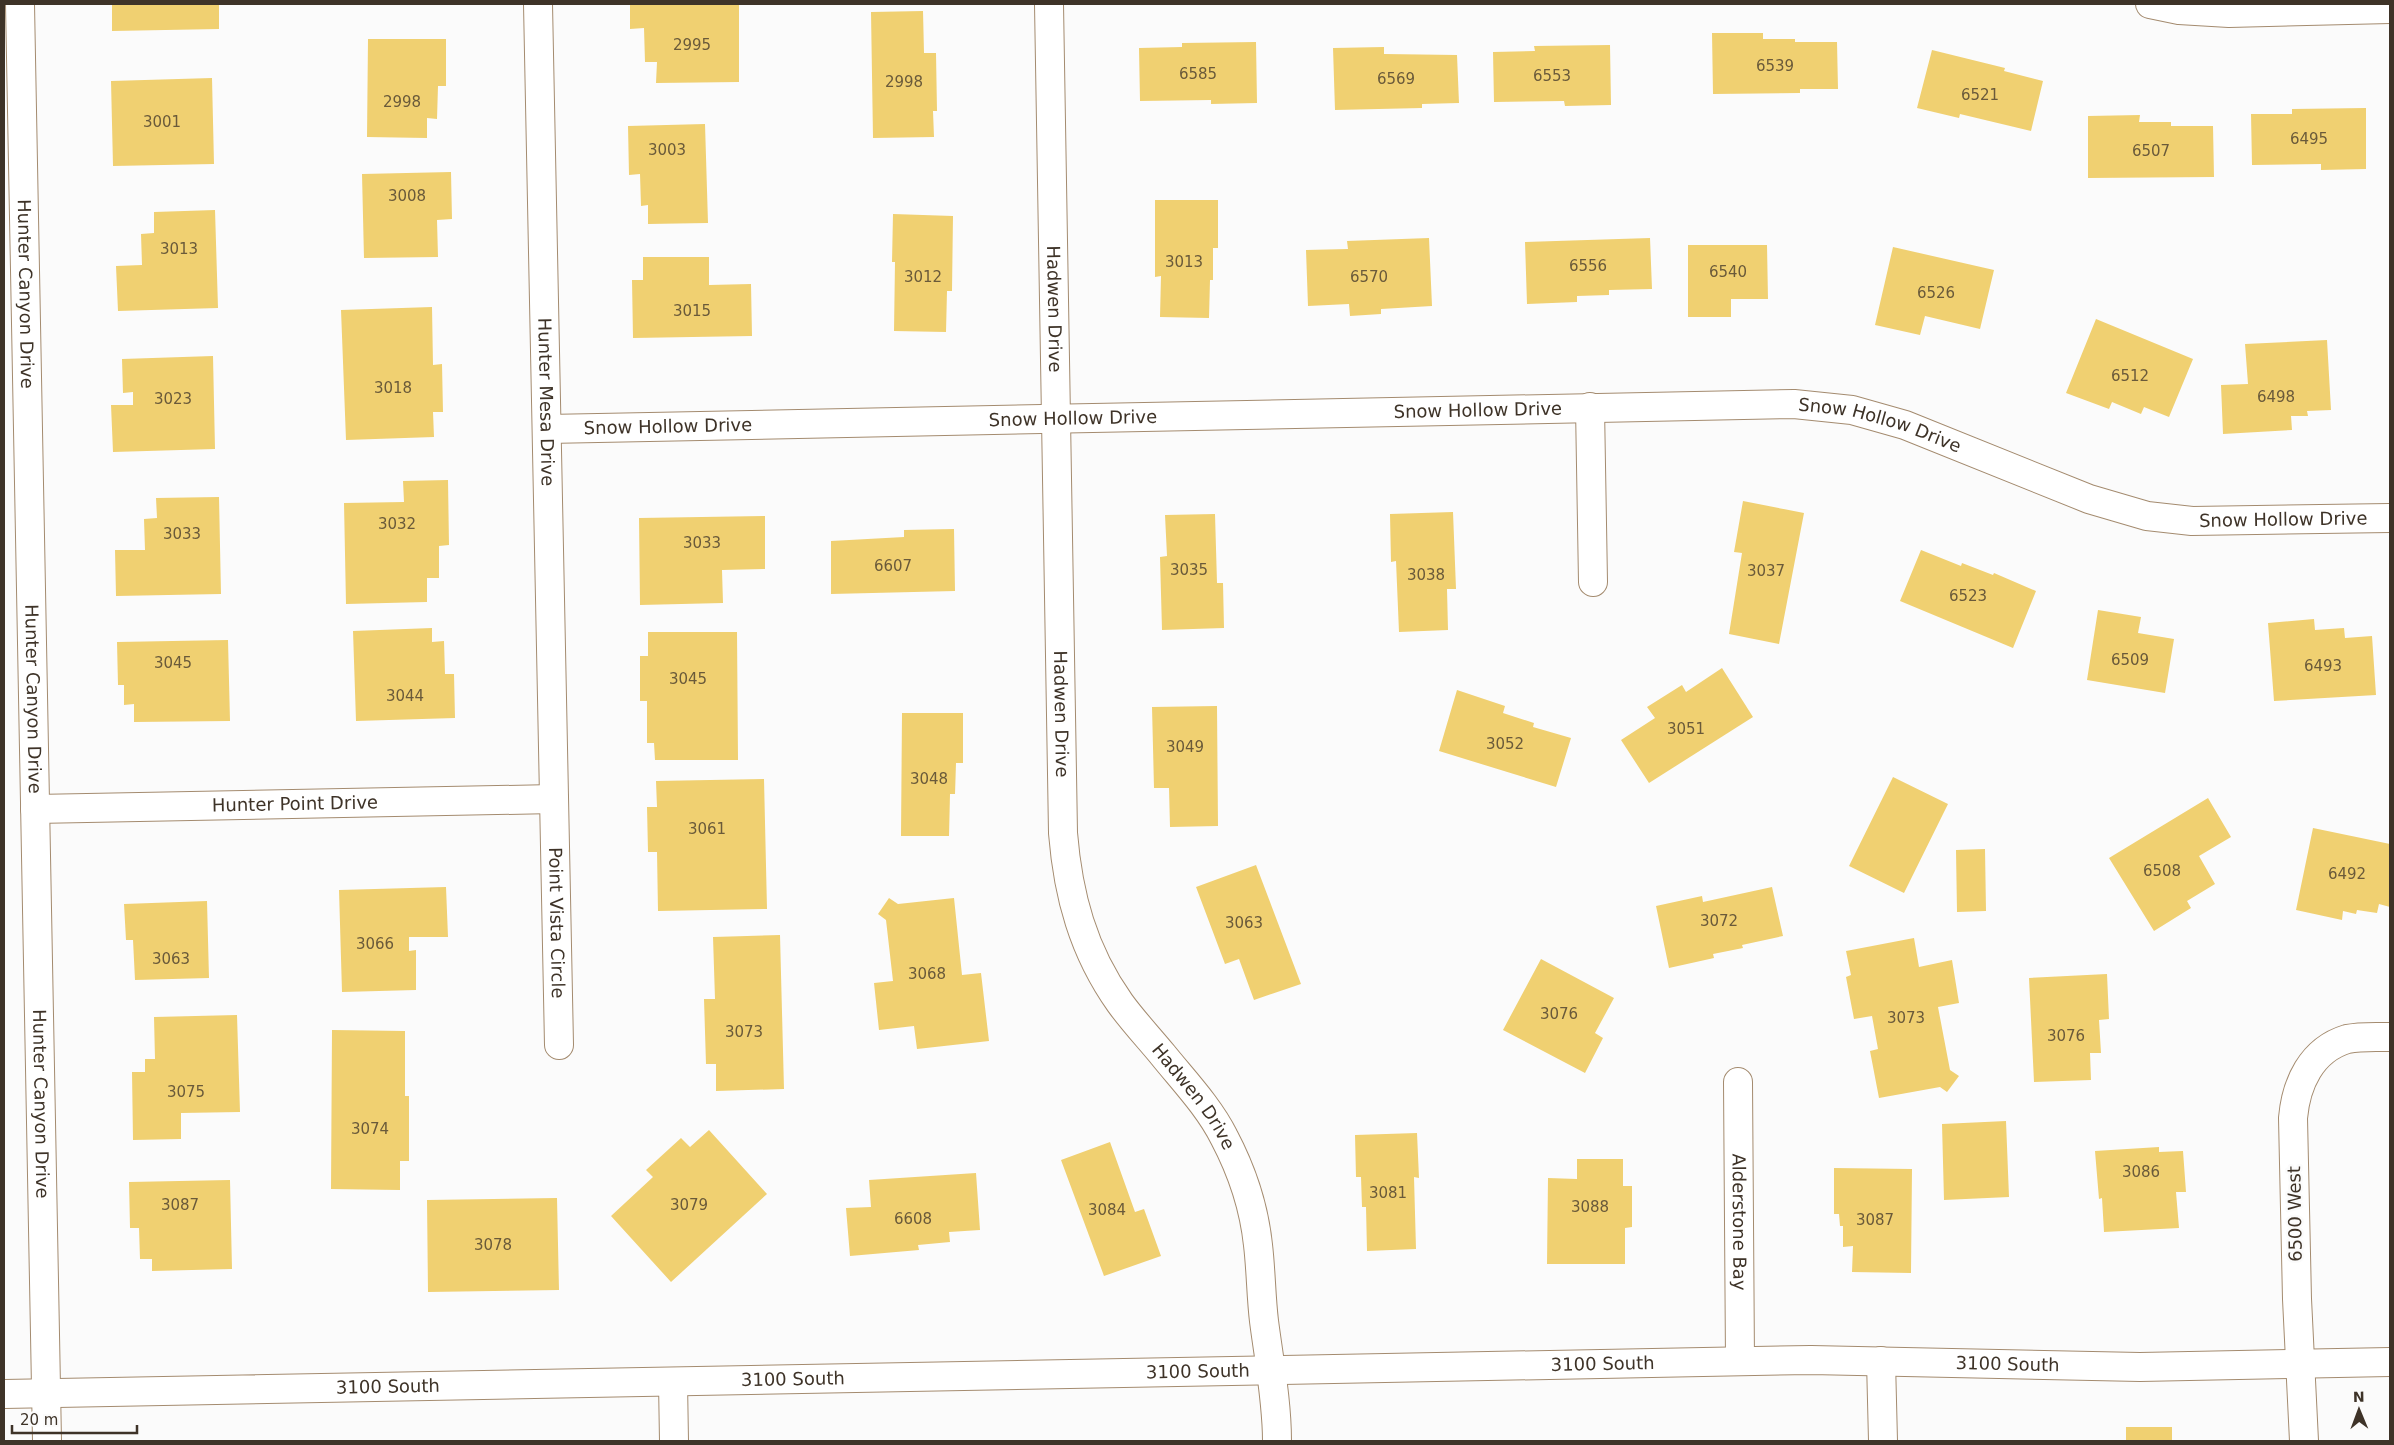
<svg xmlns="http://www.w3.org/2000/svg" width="2394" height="1445" font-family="'DejaVu Sans',sans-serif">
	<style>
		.building { fill: #f0d071 }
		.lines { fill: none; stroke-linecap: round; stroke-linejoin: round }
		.minor-casing { stroke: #a48b6f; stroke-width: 30 }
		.major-casing { stroke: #a48b6f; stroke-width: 30 }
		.minor { stroke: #fff; stroke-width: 28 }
		.major { stroke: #fff; stroke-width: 28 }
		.labels { text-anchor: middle; stroke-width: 5; stroke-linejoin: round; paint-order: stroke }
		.number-label { font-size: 15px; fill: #6a5a3a }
		.street-label { font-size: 18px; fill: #3e3328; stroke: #fbfbfb }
	</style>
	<rect width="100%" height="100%" fill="#fbfbfb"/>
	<path class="building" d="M 112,4 L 219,4 L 219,29 L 112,31 Z
		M 630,4 L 739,4 L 739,82 L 656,83 L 657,62 L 645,62 L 644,28 L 630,29 Z
		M 923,11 L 924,53 L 936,53 L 937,111 L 933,111 L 934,137 L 873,138 L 871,12 Z
		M 1712,33 L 1763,33 L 1763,39 L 1795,39 L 1795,42 L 1837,42 L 1838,89 L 1800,89 L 1800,93 L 1713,94 Z
		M 368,39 L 446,39 L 446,86 L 438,86 L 437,119 L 427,118 L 427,138 L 367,137 Z
		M 1256,42 L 1257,103 L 1211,104 L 1211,100 L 1140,101 L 1139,48 L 1182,47 L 1182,43 Z
		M 1610,45 L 1611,105 L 1565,106 L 1564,101 L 1494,102 L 1493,52 L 1535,51 L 1534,46 Z
		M 1384,47 L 1384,54 L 1457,55 L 1459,103 L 1422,104 L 1422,108 L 1335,110 L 1333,48 Z
		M 1932,50 L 2005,68 L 2004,71 L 2043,81 L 2031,131 L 1960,114 L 1959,118 L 1917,108 Z
		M 212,78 L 214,164 L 113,166 L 111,81 Z
		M 2366,108 L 2366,169 L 2321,170 L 2321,164 L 2252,165 L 2251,114 L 2292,114 L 2292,109 Z
		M 2140,115 L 2139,122 L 2171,122 L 2171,126 L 2213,126 L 2214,177 L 2088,178 L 2088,116 Z
		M 705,124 L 708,223 L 648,224 L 648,205 L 641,206 L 640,174 L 629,175 L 628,126 Z
		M 451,172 L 452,219 L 437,220 L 438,257 L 364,258 L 362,174 Z
		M 1155,200 L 1218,200 L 1218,248 L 1213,248 L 1213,280 L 1210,280 L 1209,318 L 1160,317 L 1161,276 L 1155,277 Z
		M 215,210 L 218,308 L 118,311 L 116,266 L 142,265 L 141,234 L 154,233 L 154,212 Z
		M 893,214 L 953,216 L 952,291 L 947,291 L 946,332 L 894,331 L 895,262 L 892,262 Z
		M 1429,238 L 1432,306 L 1381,309 L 1381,314 L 1350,316 L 1349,304 L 1308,306 L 1306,250 L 1348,249 L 1347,241 Z
		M 1650,238 L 1652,289 L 1609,290 L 1609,295 L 1577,296 L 1577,302 L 1527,304 L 1525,242 Z
		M 1688,245 L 1767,245 L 1768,299 L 1731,299 L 1731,317 L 1688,317 Z
		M 1893,247 L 1994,270 L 1980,329 L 1925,316 L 1920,335 L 1875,325 Z
		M 643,257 L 709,257 L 709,285 L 751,284 L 752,336 L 633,338 L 632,280 L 643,280 Z
		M 432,307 L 433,365 L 442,364 L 443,412 L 433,412 L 434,437 L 346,440 L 341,310 Z
		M 2096,319 L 2193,359 L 2169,417 L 2144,407 L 2141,414 L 2112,402 L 2109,409 L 2066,393 Z
		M 2327,340 L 2331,410 L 2307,411 L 2308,416 L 2291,416 L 2292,430 L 2223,434 L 2221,385 L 2248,384 L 2245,344 Z
		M 213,356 L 215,449 L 113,452 L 111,405 L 133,405 L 133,392 L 123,393 L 122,359 Z
		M 448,480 L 449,545 L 439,546 L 439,578 L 427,578 L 427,602 L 346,604 L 344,503 L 404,502 L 403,481 Z
		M 219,497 L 221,594 L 116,596 L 115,550 L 145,550 L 144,519 L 157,518 L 156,498 Z
		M 1743,501 L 1804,513 L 1779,644 L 1729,634 L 1742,553 L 1734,552 Z
		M 1453,512 L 1456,589 L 1447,589 L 1448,630 L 1399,632 L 1396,561 L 1391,562 L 1390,514 Z
		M 1215,514 L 1217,583 L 1223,583 L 1224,628 L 1162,630 L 1160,557 L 1167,556 L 1165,515 Z
		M 765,516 L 765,569 L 722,570 L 723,603 L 640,605 L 639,518 Z
		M 954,529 L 955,591 L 831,594 L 831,541 L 904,537 L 904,530 Z
		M 1921,550 L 1961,566 L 1962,563 L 1993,575 L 1994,573 L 2036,591 L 2013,648 L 1900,601 Z
		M 2098,610 L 2141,617 L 2138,633 L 2174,639 L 2165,693 L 2087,680 Z
		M 2314,619 L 2315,630 L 2344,628 L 2345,638 L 2372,636 L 2376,695 L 2274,701 L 2268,623 Z
		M 432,628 L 432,642 L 444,641 L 445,674 L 454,674 L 455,718 L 356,721 L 353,631 Z
		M 648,632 L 737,632 L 738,760 L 655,760 L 654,743 L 647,743 L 647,701 L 640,701 L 640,656 L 648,656 Z
		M 228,640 L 230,721 L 134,722 L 134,704 L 124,705 L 124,685 L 118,685 L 117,642 Z
		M 1722,668 L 1753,717 L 1649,783 L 1621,740 L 1655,718 L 1647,707 L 1682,685 L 1686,692 Z
		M 1457,690 L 1505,706 L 1503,713 L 1534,723 L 1533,727 L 1571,738 L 1556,787 L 1439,751 Z
		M 1217,706 L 1218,826 L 1170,827 L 1169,788 L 1154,788 L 1152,707 Z
		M 902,713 L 963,713 L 963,763 L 956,763 L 955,794 L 950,794 L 949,836 L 901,836 Z
		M 1893,777 L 1948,804 L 1904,893 L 1849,866 Z
		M 764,779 L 767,909 L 658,911 L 657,852 L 648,852 L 647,807 L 657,807 L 656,781 Z
		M 2208,798 L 2231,837 L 2199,856 L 2215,884 L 2187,901 L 2191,908 L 2154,931 L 2109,858 Z
		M 2313,828 L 2390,844 L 2390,907 L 2379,904 L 2377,913 L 2357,910 L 2356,914 L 2343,911 L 2342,920 L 2296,910 Z
		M 1985,849 L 1986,911 L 1957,912 L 1956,850 Z
		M 1256,865 L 1301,984 L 1254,1000 L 1239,959 L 1225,964 L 1196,887 Z
		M 446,887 L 448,937 L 409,937 L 409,951 L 416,950 L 416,990 L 342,992 L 339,890 Z
		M 1772,887 L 1783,936 L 1742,945 L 1743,948 L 1713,954 L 1714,958 L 1669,968 L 1656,906 L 1702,896 L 1703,902 Z
		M 889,898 L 898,904 L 954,898 L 962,975 L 981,973 L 989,1041 L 917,1049 L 914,1026 L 879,1030 L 874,983 L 893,981 L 886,920 L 878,914 Z
		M 207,901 L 209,978 L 135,980 L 133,940 L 126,940 L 124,904 Z
		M 780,935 L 784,1089 L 716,1091 L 716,1064 L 706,1064 L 704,999 L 715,999 L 713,937 Z
		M 1914,938 L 1919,967 L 1952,960 L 1959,1003 L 1938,1007 L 1950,1070 L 1959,1076 L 1947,1092 L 1940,1087 L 1879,1098 L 1870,1051 L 1878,1049 L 1872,1016 L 1854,1019 L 1846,977 L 1851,975 L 1846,951 Z
		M 1541,959 L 1614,998 L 1595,1033 L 1603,1038 L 1585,1073 L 1503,1030 Z
		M 2107,974 L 2109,1019 L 2099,1020 L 2101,1053 L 2090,1053 L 2091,1080 L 2034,1082 L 2029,978 Z
		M 237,1015 L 240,1112 L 181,1113 L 181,1139 L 133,1140 L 132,1072 L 145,1072 L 145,1059 L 155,1059 L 154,1017 Z
		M 332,1030 L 405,1031 L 405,1096 L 409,1096 L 409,1161 L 400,1161 L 400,1190 L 331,1189 Z
		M 2006,1121 L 2009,1197 L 1944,1200 L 1942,1124 Z
		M 709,1130 L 767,1194 L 671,1282 L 611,1216 L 653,1177 L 646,1170 L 681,1138 L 690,1147 Z
		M 1417,1133 L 1419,1178 L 1414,1177 L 1416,1249 L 1367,1251 L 1366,1207 L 1362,1207 L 1361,1177 L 1356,1177 L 1355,1135 Z
		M 1110,1142 L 1135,1212 L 1144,1209 L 1161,1256 L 1104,1276 L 1061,1160 Z
		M 2159,1147 L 2159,1152 L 2183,1151 L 2186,1192 L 2176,1192 L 2179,1228 L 2104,1232 L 2102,1198 L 2099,1199 L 2095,1151 Z
		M 1577,1159 L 1623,1159 L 1623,1186 L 1632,1186 L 1632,1227 L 1625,1228 L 1625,1264 L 1547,1264 L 1548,1178 L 1577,1179 Z
		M 1834,1168 L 1912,1169 L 1911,1273 L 1852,1272 L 1853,1246 L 1843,1247 L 1843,1226 L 1840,1226 L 1839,1214 L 1834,1214 Z
		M 976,1173 L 980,1230 L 949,1232 L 950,1242 L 918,1245 L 919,1250 L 850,1256 L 846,1208 L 871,1207 L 869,1180 Z
		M 230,1180 L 232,1269 L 152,1271 L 152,1259 L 140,1259 L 139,1228 L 130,1228 L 129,1182 Z
		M 557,1198 L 559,1290 L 428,1292 L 427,1200 Z
		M 2126,1427 L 2172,1427 L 2172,1441 L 2126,1441 Z"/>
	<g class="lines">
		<g class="minor-casing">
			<g id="minor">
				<path id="s1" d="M 20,4 L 47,1441"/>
				<path id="s2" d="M 538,4 L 559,1045"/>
				<path id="s3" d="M 1049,4 L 1063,833 C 1068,895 1083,951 1120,1003 C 1133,1021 1149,1038 1163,1055 C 1184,1081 1209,1107 1224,1137 C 1242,1171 1254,1207 1258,1245 C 1261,1270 1261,1296 1264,1321 C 1269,1360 1277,1401 1277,1441"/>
				<path d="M 2150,4 L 2179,10 L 2229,13 L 2390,9"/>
				<path d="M 1590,407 L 1593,582"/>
				<path id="s4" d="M 547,429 L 1794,404 L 1852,410 L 1905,425 L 2089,499 L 2147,516 L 2192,521 L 2390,518"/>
				<path id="s5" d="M 35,809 L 554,799"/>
				<path id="s6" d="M 1738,1082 L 1740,1361"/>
				<path d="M 1881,1361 L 1883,1441"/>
				<path d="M 673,1382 L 674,1441"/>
				<path d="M 2304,1441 L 2297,1299 L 2293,1118 C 2296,1084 2311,1050 2347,1039 C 2361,1036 2376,1037 2390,1037"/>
			</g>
		</g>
		<g class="major-casing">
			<g id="major">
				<path id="s7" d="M 4,1394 L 1811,1360 L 2140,1367 L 2390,1362"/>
			</g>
		</g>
		<use href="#minor" class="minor"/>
		<use href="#major" class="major"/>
	</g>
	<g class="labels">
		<g class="number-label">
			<text x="692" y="50">2995</text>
			<text x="1775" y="71">6539</text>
			<text x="1198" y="79">6585</text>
			<text x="1552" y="81">6553</text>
			<text x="1396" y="84">6569</text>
			<text x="904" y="87">2998</text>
			<text x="1980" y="100">6521</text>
			<text x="402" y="107">2998</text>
			<text x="162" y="127">3001</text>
			<text x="2309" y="144">6495</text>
			<text x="667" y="155">3003</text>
			<text x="2151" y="156">6507</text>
			<text x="407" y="201">3008</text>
			<text x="179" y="254">3013</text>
			<text x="1184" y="267">3013</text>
			<text x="1588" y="271">6556</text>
			<text x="1728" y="277">6540</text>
			<text x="923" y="282">3012</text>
			<text x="1369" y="282">6570</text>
			<text x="1936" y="298">6526</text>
			<text x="692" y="316">3015</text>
			<text x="2130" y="381">6512</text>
			<text x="393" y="393">3018</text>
			<text x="2276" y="402">6498</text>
			<text x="173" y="404">3023</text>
			<text x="397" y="529">3032</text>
			<text x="182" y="539">3033</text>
			<text x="702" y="548">3033</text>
			<text x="893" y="571">6607</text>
			<text x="1189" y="575">3035</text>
			<text x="1766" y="576">3037</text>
			<text x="1426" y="580">3038</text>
			<text x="1968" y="601">6523</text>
			<text x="2130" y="665">6509</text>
			<text x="173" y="668">3045</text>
			<text x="2323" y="671">6493</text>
			<text x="688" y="684">3045</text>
			<text x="405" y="701">3044</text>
			<text x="1686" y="734">3051</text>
			<text x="1505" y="749">3052</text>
			<text x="1185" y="752">3049</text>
			<text x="929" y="784">3048</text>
			<text x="707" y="834">3061</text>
			<text x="2162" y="876">6508</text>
			<text x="2347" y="879">6492</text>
			<text x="1719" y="926">3072</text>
			<text x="1244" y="928">3063</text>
			<text x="375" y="949">3066</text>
			<text x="171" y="964">3063</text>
			<text x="927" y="979">3068</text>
			<text x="1559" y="1019">3076</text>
			<text x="1906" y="1023">3073</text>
			<text x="744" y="1037">3073</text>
			<text x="2066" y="1041">3076</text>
			<text x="186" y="1097">3075</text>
			<text x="370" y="1134">3074</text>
			<text x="2141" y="1177">3086</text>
			<text x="1388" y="1198">3081</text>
			<text x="180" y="1210">3087</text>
			<text x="689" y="1210">3079</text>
			<text x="1590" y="1212">3088</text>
			<text x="1107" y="1215">3084</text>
			<text x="913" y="1224">6608</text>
			<text x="1875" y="1225">3087</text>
			<text x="493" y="1250">3078</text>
		</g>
		<g class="street-label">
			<text dy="6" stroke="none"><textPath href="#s1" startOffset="290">Hunter Canyon Drive</textPath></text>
			<text dy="6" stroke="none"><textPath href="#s3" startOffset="305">Hadwen Drive</textPath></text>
			<text dy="6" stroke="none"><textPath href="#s2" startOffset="398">Hunter Mesa Drive</textPath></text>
			<text dy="6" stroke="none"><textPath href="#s4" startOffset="931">Snow Hollow Drive</textPath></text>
			<text dy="6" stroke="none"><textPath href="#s4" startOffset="526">Snow Hollow Drive</textPath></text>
			<text dy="6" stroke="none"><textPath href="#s4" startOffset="121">Snow Hollow Drive</textPath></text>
			<text dy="6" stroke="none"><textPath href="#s4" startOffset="1336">Snow Hollow Drive</textPath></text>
			<text dy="6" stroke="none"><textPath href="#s4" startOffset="1756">Snow Hollow Drive</textPath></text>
			<text dy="6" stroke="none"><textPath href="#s1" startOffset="695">Hunter Canyon Drive</textPath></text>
			<text dy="6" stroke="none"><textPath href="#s3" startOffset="710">Hadwen Drive</textPath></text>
			<text dy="6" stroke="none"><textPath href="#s5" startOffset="260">Hunter Point Drive</textPath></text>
			<text dy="6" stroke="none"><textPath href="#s2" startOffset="919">Point Vista Circle</textPath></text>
			<text dy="6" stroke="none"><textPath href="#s3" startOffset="1130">Hadwen Drive</textPath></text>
			<text dy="6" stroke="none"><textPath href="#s1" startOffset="1100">Hunter Canyon Drive</textPath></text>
			<text transform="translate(2295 1214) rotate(-91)" y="6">6500 West</text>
			<text dy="6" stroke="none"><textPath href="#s6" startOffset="140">Alderstone Bay</textPath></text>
			<text dy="6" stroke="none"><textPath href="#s7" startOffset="1599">3100 South</textPath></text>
			<text dy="6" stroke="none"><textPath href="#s7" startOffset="2004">3100 South</textPath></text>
			<text dy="6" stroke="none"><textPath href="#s7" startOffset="1194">3100 South</textPath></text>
			<text dy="6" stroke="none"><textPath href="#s7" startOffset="789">3100 South</textPath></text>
			<text dy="6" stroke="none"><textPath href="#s7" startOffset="384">3100 South</textPath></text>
		</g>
	</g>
	<rect width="2394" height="1445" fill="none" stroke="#3e3328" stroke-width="10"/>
	<g transform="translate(2359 1410) rotate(359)" stroke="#fbfbfb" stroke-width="4" paint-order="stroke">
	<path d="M0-4L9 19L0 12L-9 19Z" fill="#3e3328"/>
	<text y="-8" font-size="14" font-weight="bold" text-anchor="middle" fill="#3e3328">N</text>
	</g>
	<path d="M12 1425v8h125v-8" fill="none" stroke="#3e3328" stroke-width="2.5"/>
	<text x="20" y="1425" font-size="15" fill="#3e3328" stroke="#fbfbfb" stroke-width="4" paint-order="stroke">20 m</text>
</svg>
